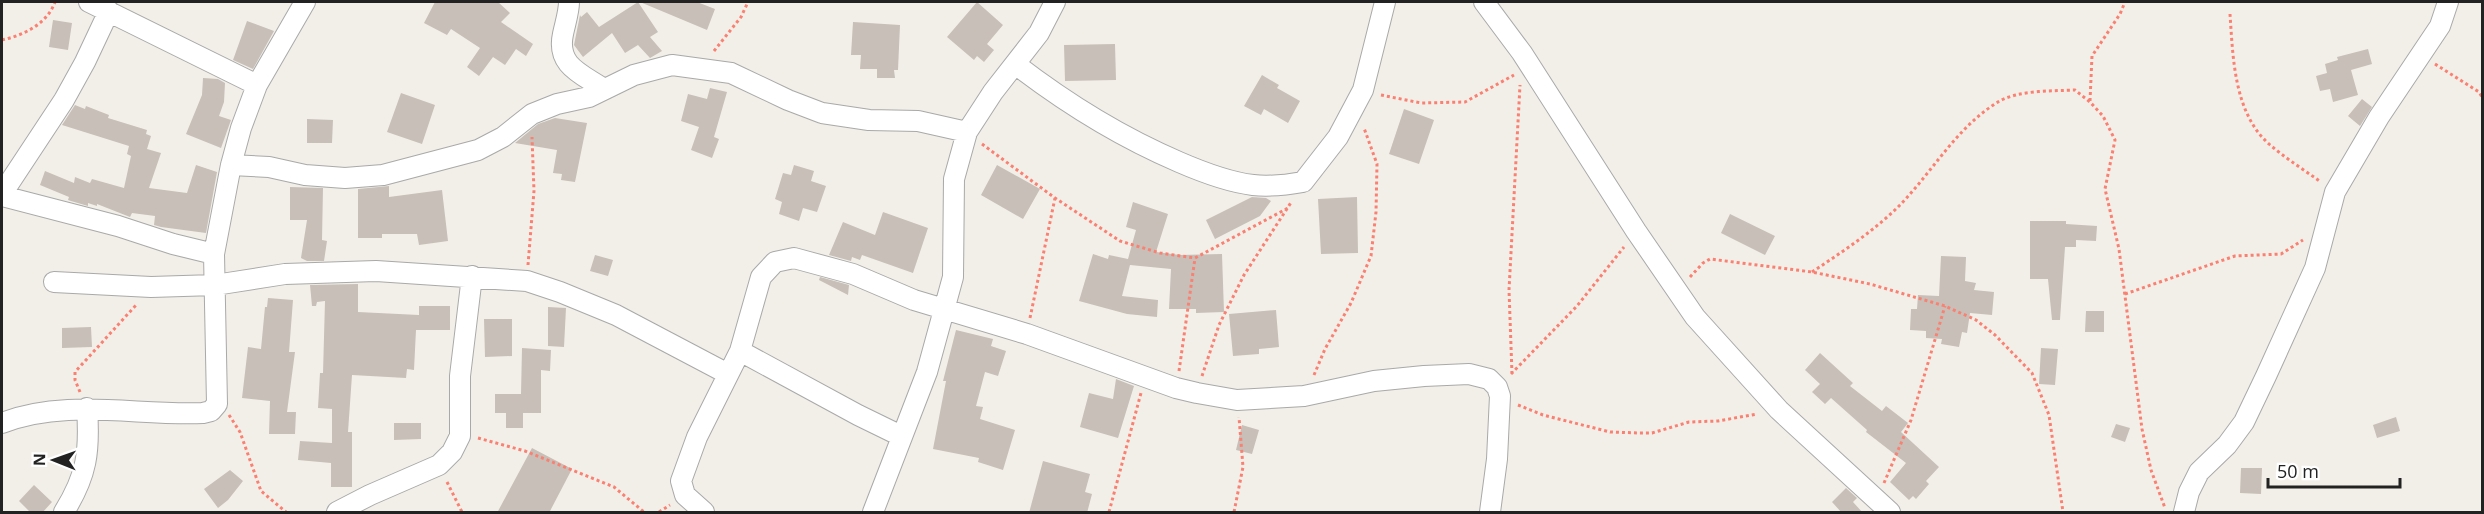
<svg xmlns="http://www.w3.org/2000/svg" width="2484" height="514" font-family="'Open Sans',sans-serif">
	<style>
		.building { fill: #c7bfb8 }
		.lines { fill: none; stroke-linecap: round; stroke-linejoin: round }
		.street-casing { stroke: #a9a9a9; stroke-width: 22 }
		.path { stroke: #fa8072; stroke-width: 3; stroke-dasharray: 3 3; stroke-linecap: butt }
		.street { stroke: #fff; stroke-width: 20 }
	</style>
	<rect width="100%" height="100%" fill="#f2efe9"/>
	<path class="building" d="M 435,2 L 498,2 L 510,13 L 501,22 L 533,44 L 526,56 L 516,49 L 505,65 L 493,57 L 479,76 L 467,67 L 480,48 L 451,29 L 447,35 L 424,23 Z
		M 638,2 L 658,32 L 650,37 L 662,51 L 650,58 L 638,45 L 625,53 L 612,33 L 583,57 L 574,45 L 580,15 L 581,17 L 587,12 L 599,27 Z
		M 640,2 L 697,2 L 715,9 L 707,30 Z
		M 977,2 L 1003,25 L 987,44 L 994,50 L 984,62 L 977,56 L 974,60 L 947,37 Z
		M 53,20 L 72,23 L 68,50 L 49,47 Z
		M 247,21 L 274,31 L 253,69 L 233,60 Z
		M 853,22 L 900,25 L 898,70 L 894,70 L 895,78 L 877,78 L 877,69 L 860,69 L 861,55 L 851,55 Z
		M 1115,44 L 1116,80 L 1065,81 L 1064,45 Z
		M 2368,49 L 2372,64 L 2351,70 L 2358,95 L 2333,102 L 2330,89 L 2320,91 L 2316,76 L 2327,73 L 2325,64 L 2338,60 L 2337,57 Z
		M 1262,75 L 1279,85 L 1277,88 L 1300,101 L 1288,123 L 1264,109 L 1261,115 L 1244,106 Z
		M 203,78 L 218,79 L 225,83 L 224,102 L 219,116 L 231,120 L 221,148 L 186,134 L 202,95 Z
		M 710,88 L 727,92 L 714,137 L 719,139 L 712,158 L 691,150 L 699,127 L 681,121 L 688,94 L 707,99 Z
		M 401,93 L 435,105 L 422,144 L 387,132 Z
		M 2362,99 L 2372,107 L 2360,126 L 2348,116 Z
		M 75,105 L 85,109 L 86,106 L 109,115 L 108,118 L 147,130 L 146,134 L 151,136 L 147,149 L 161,153 L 149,188 L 187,193 L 196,165 L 217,172 L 206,233 L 161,227 L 154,225 L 155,216 L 132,213 L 130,217 L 97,204 L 97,206 L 88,203 L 88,206 L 71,201 L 68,200 L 69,197 L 40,185 L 45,171 L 74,183 L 75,177 L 90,183 L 92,179 L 124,188 L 131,156 L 127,154 L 129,146 L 62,125 Z
		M 1404,109 L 1434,120 L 1419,164 L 1389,154 Z
		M 555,118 L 587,123 L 575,182 L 561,180 L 562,174 L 553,173 L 557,150 L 515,143 L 538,124 Z
		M 307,119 L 333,120 L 332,143 L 307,143 Z
		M 794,165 L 814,171 L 811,181 L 826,186 L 817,212 L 803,208 L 799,221 L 779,214 L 782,202 L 775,199 L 783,173 L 791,175 Z
		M 997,165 L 1040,189 L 1023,219 L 981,195 Z
		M 389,186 L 389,197 L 442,190 L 448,241 L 419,245 L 417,234 L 382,234 L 382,238 L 358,238 L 358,189 Z
		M 290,187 L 323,188 L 322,240 L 327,241 L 324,261 L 307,261 L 301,258 L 307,220 L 290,220 Z
		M 1252,197 L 1266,198 L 1271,201 L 1260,216 L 1215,239 L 1206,220 Z
		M 1357,197 L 1358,253 L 1321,254 L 1318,199 Z
		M 1133,202 L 1168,214 L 1156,252 L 1180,255 L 1222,254 L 1224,312 L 1196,313 L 1196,309 L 1169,309 L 1171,269 L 1130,265 L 1122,296 L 1158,300 L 1157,317 L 1127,314 L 1079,301 L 1093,254 L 1108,259 L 1109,255 L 1128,259 L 1136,230 L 1126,227 Z
		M 883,212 L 928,228 L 913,273 L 862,255 L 860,260 L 852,257 L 851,261 L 829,255 L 843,222 L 875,235 Z
		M 1730,214 L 1775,236 L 1765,255 L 1721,233 Z
		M 2030,221 L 2066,221 L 2066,224 L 2097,226 L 2096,241 L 2076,240 L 2076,247 L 2065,247 L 2060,320 L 2052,320 L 2048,279 L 2030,279 Z
		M 595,255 L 613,260 L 608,276 L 590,271 Z
		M 1941,256 L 1966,257 L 1965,281 L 1976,283 L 1974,290 L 1994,292 L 1992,315 L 1970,313 L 1967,333 L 1962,332 L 1959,347 L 1941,344 L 1942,339 L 1926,338 L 1926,331 L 1910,330 L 1911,309 L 1917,309 L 1918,295 L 1939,296 Z
		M 820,277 L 849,285 L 848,295 L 819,280 Z
		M 358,284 L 358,312 L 419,315 L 419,306 L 450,306 L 450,330 L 416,330 L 414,370 L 407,369 L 406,378 L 352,375 L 348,432 L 352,432 L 352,487 L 331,487 L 331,463 L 298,460 L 300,441 L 332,443 L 332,409 L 318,408 L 320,373 L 323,373 L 325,301 L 317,302 L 316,306 L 312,306 L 310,285 Z
		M 268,298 L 293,300 L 289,352 L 295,352 L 287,412 L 296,412 L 295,434 L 269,434 L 270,401 L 242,398 L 248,347 L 261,349 L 265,307 L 267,307 Z
		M 548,307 L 566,308 L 564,347 L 548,346 Z
		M 1276,310 L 1279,347 L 1259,349 L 1259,354 L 1233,356 L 1229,314 Z
		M 2086,311 L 2104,311 L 2104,332 L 2085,332 Z
		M 484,319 L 512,319 L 512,356 L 485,357 Z
		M 91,327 L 92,347 L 62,348 L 62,328 Z
		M 956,330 L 993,339 L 991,346 L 1006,351 L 998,376 L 985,372 L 976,406 L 983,407 L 980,419 L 1015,430 L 1003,470 L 978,462 L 979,458 L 933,449 L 946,381 L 943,381 Z
		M 522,348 L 551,350 L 550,371 L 541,370 L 541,413 L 523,413 L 523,428 L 506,428 L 506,413 L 495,413 L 495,394 L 521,394 Z
		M 2041,348 L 2058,349 L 2055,385 L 2039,384 Z
		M 1820,353 L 1853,383 L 1850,386 L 1882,411 L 1886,406 L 1908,423 L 1901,432 L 1939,467 L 1926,481 L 1929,484 L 1916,499 L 1913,496 L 1909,500 L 1890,482 L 1906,463 L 1866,432 L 1867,430 L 1831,398 L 1825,404 L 1812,392 L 1820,384 L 1805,370 Z
		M 1116,379 L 1134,386 L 1118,438 L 1080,427 L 1089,393 L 1113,399 Z
		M 2396,417 L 2400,431 L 2377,438 L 2373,425 Z
		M 394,423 L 421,423 L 421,439 L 394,440 Z
		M 2116,424 L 2130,428 L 2125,442 L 2111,437 Z
		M 1242,425 L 1259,430 L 1252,454 L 1236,450 Z
		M 532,448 L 572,469 L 549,513 L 497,513 Z
		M 1043,461 L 1090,474 L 1085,492 L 1092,494 L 1087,513 L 1029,513 Z
		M 2241,468 L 2262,468 L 2261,494 L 2240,493 Z
		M 230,470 L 243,481 L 228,500 L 218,508 L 204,489 Z
		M 34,485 L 52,502 L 42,513 L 31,513 L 19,501 Z
		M 1846,488 L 1857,498 L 1853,502 L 1863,513 L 1842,513 L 1832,502 Z"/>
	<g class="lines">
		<g class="street-casing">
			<path id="street" d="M 89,2 L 257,85
				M 569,2 C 569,12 565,24 563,34 C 556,66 582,74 604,89
				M 1484,2 L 1522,53 L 1636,231 L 1695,317 L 1779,410 L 1890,512
				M 1015,64 C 1067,104 1118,136 1179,162 C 1202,172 1228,182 1253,185 C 1271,187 1286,185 1303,182 L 1338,137 L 1363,90 L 1385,2
				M 231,165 L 269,167 L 305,175 L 345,178 L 383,175 L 478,150 L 503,137 L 532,114 L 557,104 L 589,97 L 634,75 L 672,65 L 731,73 L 788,100 L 822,113 L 869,120 L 918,121 L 967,132
				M 2,194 L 64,100 L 85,62 L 109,11
				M 2,196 L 118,226 L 173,244 L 214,254
				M 54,282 L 151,287 L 215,285 L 285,274 L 376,271 L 527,281 L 560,292 L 616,315 L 728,374
				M 740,351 L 858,415 L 901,436
				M 2,423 C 65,398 137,416 203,413 L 211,411 L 217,404 L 214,254 L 231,165 L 241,128 L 257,85 L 305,2
				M 64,512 C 87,475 90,452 87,408
				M 337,512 L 370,495 L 439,465 L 452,452 L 460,436 L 460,376 L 472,276
				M 704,512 L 685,495 L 681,481 L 697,437 L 740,351 L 761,277 L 775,262 L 794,258 L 853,274 L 914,300 L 1027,334 L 1176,388 L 1197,393 L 1237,400 L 1304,396 L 1374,381 L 1424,376 L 1469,374 L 1489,379 L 1497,387 L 1500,396 L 1497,459 L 1490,512
				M 873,512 L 927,372 L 953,277 L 954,179 L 967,132 L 993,92 L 1039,33 L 1055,2
				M 2184,512 L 2189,492 L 2199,472 L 2227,445 L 2244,422 L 2266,376 L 2315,268 L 2335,192 L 2379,117 L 2440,26 L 2448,2"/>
		</g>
		<path class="path" d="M 2230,14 C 2233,58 2234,113 2269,144 C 2285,158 2304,170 2321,182
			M 2,40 C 24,35 47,24 55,2
			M 714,51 L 741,17 L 748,2
			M 2435,64 L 2479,92 L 2482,97
			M 1381,95 L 1421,103 L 1465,102 L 1514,75
			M 2090,101 L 2092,56 L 2120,14 L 2125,2
			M 982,144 L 1055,198 L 1120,241 L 1160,253 L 1195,258 L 1288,208
			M 528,265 L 534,191 L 532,137
			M 1812,272 C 1842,252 1874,231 1900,205 C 1933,171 1957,127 1998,102 C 2017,90 2053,91 2075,90 L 2090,102 L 2103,116 L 2115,140 L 2105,189 L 2119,249 L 2142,429 L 2151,470 L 2165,508
			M 1690,277 L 1703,263 L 1710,259 L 1812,272 L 1870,284 L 1945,306 L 1976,320 L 1995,335 L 2032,373 L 2049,415 L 2063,512
			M 2125,294 L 2235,256 L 2281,254 L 2303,240
			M 1030,318 L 1055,198
			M 1179,371 L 1195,258
			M 1511,374 L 1577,306 L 1624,247
			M 1512,374 L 1509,290 L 1520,85
			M 1314,375 L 1325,349 L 1351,303 L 1371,256 L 1376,212 L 1377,164 L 1364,128
			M 1202,376 L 1219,325 L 1244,275 L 1292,201
			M 80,392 L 75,380 L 75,372 L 137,304
			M 1518,405 L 1543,415 L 1610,432 L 1639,433 L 1652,433 L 1689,422 L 1718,421 L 1757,414
			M 229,415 L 240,432 L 261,491 L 286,512
			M 478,438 L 525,451 L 614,487 L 644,512
			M 447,482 L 462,512
			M 1884,483 L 1911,420 L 1945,306
			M 659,512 L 670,505
			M 1109,512 L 1141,393
			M 1234,512 L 1243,467 L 1239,417"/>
		<use href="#street" class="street"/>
	</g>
	<rect width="2484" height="514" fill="none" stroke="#222222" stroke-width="6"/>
	<g transform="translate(54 460) rotate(271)" stroke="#ffffff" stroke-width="4.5" paint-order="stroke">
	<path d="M0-4.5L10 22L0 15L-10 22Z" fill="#222222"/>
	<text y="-9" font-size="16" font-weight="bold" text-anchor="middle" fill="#222222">N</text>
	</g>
	<path d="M2268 478v9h132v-9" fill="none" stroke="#222222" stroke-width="3"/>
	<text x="2277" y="478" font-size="18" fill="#222222" stroke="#ffffff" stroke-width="4.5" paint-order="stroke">50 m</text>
</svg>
